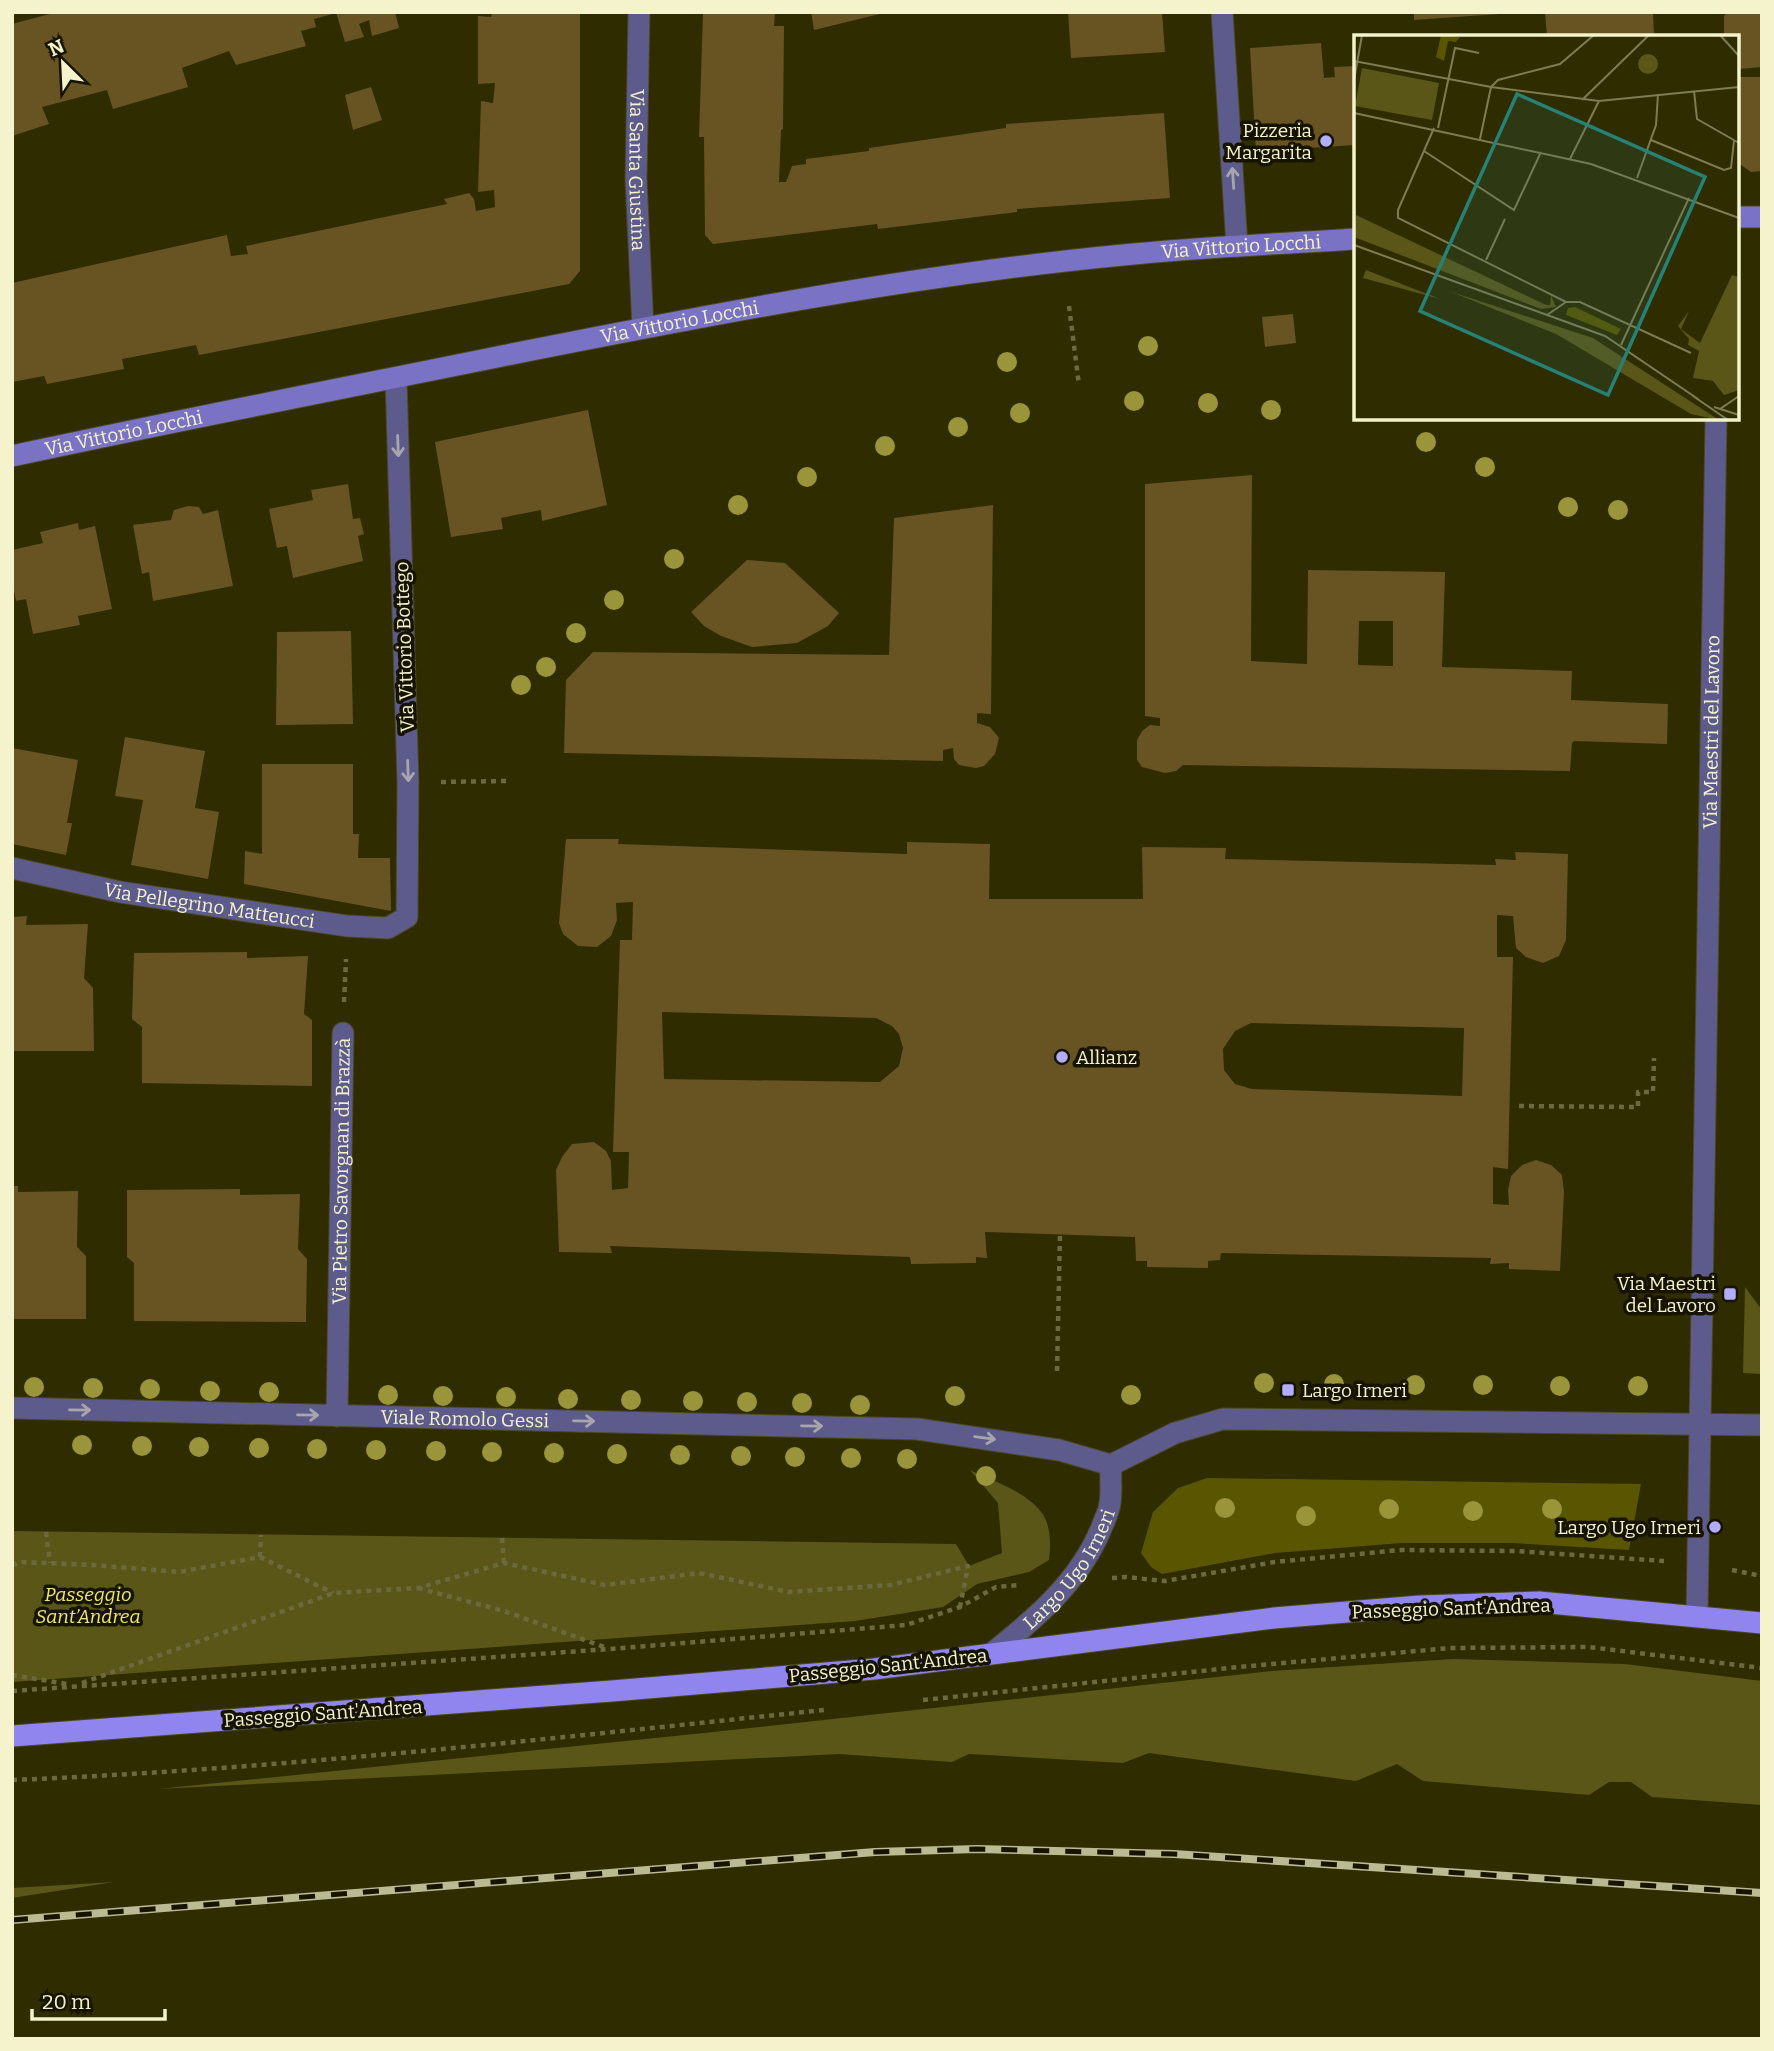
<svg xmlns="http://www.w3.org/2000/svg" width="1774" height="2051" font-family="Bitter,serif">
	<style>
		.green { fill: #5a5618 }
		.forest { fill: #595500 }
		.building { fill: #685323; fill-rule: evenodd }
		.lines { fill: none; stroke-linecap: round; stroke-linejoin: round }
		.street-casing { stroke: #4b481d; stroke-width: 23 }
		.secondary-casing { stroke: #4b481d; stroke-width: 23 }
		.primary-casing { stroke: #4b481d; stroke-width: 23 }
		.path { stroke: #6c693f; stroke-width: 4.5; stroke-dasharray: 5 5; stroke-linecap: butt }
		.street { stroke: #5d5a8c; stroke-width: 21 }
		.secondary { stroke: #7a72c4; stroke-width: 21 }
		.primary { stroke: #9085ee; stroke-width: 21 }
		.rail-casing { stroke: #bcba92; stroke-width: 8 }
		.rail { stroke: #161400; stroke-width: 5; stroke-dasharray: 16; stroke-linecap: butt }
		.tree { fill: #9a943a }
		.oneway { stroke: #a8a6ac }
		.poi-dot { fill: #b2adf9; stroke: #161400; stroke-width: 2.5 }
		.labels { text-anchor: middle; stroke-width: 7; stroke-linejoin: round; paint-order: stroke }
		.poi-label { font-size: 19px; fill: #f4f3cc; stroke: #161400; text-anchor: end }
		.street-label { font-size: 19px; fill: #f4f3cc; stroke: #161400 }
		.park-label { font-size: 19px; font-style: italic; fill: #f1ea6a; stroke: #161400 }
		.inset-road { fill: none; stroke: #7e7c52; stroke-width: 2 }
		.view { fill: #268277; fill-opacity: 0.15; stroke: #268277; stroke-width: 3.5 }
		.inset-edge { fill: none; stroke: #f4f3cc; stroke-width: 3.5 }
	</style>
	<rect width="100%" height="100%" fill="#2f2c00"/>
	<path class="green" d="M 1745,1287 L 1762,1310 L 1762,1374 L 1743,1373 Z
		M 970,1470 C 991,1480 1027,1492 1041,1512 C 1051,1524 1051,1545 1049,1560 L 1029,1572 L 977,1584 L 943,1607 L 855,1621 L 12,1682 L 12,1531 L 956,1544 L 969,1566 L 1002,1553 L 998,1503 Z
		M 1453,1659 L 1625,1664 L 1762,1681 L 1762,1805 L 1652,1797 L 1631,1782 L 1609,1782 L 1589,1795 L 1423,1781 L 1397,1764 L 1356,1781 L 1149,1753 L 1123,1763 L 969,1754 L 952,1762 L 839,1754 L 158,1789 L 704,1733 L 1272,1671 Z
		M 114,1882 L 12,1898 L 12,1888 Z"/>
	<path class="forest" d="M 1207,1478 L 1641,1484 L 1629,1550 L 1513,1543 L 1402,1543 L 1275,1553 L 1162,1574 L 1151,1567 L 1141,1553 L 1153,1512 L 1178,1488 Z"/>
	<path class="building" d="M 57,12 L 335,12 L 336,13 L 314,19 L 316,27 L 301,31 L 306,46 L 236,65 L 229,51 L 182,68 L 188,87 L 113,109 L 107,90 L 42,107 L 49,124 L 12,136 L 12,24 Z
		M 336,12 L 395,12 L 399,28 L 372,36 L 369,20 L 359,24 L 364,37 L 345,42 Z
		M 492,12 L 580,12 L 580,271 L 569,284 L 199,355 L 196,345 L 122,359 L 124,369 L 47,384 L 44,376 L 12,382 L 12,283 L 227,235 L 231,256 L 248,254 L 246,246 L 447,204 L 444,199 L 469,193 L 474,199 L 476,211 L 495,207 L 494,190 L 478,192 L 481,101 L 493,103 L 495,83 L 478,84 L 478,16 L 491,17 Z
		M 703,12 L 775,12 L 774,26 L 784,26 L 783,129 L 781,130 L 779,182 L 786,182 L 792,166 L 806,164 L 806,159 L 869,151 L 869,148 L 1006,128 L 1006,124 L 1164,113 L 1170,198 L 1017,209 L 1017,212 L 878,229 L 877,224 L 713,244 L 705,235 L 704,137 L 699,137 Z
		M 811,12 L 883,12 L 884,13 L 814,30 Z
		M 1068,12 L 1162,12 L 1165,52 L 1071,58 Z
		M 1414,12 L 1500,12 L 1500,14 L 1414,20 Z
		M 1545,12 L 1653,12 L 1654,37 L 1547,37 Z
		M 1728,12 L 1762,12 L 1762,67 L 1741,69 L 1737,65 L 1737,37 L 1724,37 L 1724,16 Z
		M 1321,43 L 1324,78 L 1335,77 L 1334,67 L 1356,66 L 1356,145 L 1256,151 L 1250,48 Z
		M 1737,77 L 1762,77 L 1762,171 L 1751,172 L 1737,162 Z
		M 371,87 L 382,120 L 353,130 L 345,95 Z
		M 1293,314 L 1296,343 L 1265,347 L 1262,317 Z
		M 588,410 L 607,505 L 542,521 L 541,510 L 501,518 L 503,529 L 451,537 L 435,442 Z
		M 1252,475 L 1251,661 L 1307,664 L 1308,570 L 1445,572 L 1442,667 L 1572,671 L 1571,700 L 1668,704 L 1667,744 L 1574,741 L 1572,743 L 1570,771 L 1183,765 L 1176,771 L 1165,773 L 1142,767 L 1137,760 L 1137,740 L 1142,731 L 1150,725 L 1160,726 L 1160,718 L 1145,716 L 1145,484 ZM 1359,621 L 1393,621 L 1393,666 L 1358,665 Z
		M 348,484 L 353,519 L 360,518 L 364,534 L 358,536 L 363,561 L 293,578 L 287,546 L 277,548 L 269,509 L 313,500 L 311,490 Z
		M 993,505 L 991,714 L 977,713 L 977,723 L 990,727 L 999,738 L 995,754 L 984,766 L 976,768 L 959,765 L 954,759 L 953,748 L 943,750 L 943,761 L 564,753 L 566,680 L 593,652 L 889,655 L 894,518 Z
		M 188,506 L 199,507 L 203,514 L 218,510 L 233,586 L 153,601 L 149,572 L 142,574 L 133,525 L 171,520 L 174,510 Z
		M 78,523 L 79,530 L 95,526 L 112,609 L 78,616 L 80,625 L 33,634 L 26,599 L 16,601 L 12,581 L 12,550 L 43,543 L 40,532 Z
		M 747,560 L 785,563 L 839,613 L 828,626 L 797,643 L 752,647 L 721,636 L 704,626 L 691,612 Z
		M 351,631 L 353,724 L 276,725 L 277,632 Z
		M 125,737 L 205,751 L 195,808 L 219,812 L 208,879 L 131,865 L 143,800 L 115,796 Z
		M 12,748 L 78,760 L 67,823 L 72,823 L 66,855 L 12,844 Z
		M 262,764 L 353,764 L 353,834 L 359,834 L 358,858 L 390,858 L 391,911 L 244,884 L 245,851 L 262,854 Z
		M 566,839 L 619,839 L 618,844 L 907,854 L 907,842 L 990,844 L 989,899 L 1143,899 L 1142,847 L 1226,848 L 1225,859 L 1496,865 L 1495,859 L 1516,860 L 1515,852 L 1568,854 L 1566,940 L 1559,956 L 1543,963 L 1526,957 L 1516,948 L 1513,916 L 1497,915 L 1497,957 L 1513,957 L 1508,1169 L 1493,1167 L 1493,1204 L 1509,1205 L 1508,1190 L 1511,1176 L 1522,1165 L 1536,1160 L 1551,1165 L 1562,1175 L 1564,1192 L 1560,1271 L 1509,1269 L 1509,1263 L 1490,1264 L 1491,1258 L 1221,1253 L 1220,1260 L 1208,1261 L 1208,1268 L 1147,1267 L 1147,1261 L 1136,1261 L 1135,1237 L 985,1232 L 987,1258 L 976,1257 L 976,1263 L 911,1264 L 910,1257 L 610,1246 L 612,1253 L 559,1252 L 556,1170 L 562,1157 L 572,1144 L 594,1142 L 606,1151 L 611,1161 L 612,1190 L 628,1188 L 629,1152 L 613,1152 L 620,940 L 632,940 L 633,902 L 616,903 L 617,920 L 611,936 L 597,947 L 578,946 L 563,934 L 559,923 ZM 662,1012 L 876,1018 L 892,1026 L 899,1034 L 903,1048 L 899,1066 L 880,1082 L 664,1079 ZM 1251,1023 L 1464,1028 L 1462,1096 L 1252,1089 L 1235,1084 L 1224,1070 L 1223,1049 L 1235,1031 Z
		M 27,916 L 26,925 L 88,924 L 84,978 L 93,988 L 94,1051 L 12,1051 L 12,917 Z
		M 247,952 L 247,958 L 308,956 L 304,1014 L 312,1020 L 312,1086 L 142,1083 L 142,1027 L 132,1019 L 134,953 Z
		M 12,1186 L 18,1186 L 18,1192 L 78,1191 L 77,1247 L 86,1256 L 86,1319 L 12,1319 Z
		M 240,1189 L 240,1195 L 300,1194 L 298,1249 L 307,1259 L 306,1322 L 134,1321 L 134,1263 L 127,1257 L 127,1190 Z"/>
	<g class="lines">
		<g class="street-casing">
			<g id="street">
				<path id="s1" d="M 639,12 L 636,180 L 643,328"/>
				<path d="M 1222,12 L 1237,246"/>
				<path id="s2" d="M 12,868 L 120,892 L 347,926 L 388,928 L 407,917 L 408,783 L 396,378"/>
				<path id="s3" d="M 12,1408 L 917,1429 L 1059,1450 L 1111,1465 L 1175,1433 L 1223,1419 L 1762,1425"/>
				<path id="s4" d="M 337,1416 L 343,1033"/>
				<path id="s5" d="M 1697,1616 L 1716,418"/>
				<path id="s6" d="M 991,1654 C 1035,1619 1079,1582 1101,1529 C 1104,1521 1109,1512 1110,1503 C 1112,1491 1110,1478 1111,1465"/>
			</g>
		</g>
		<g class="secondary-casing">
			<g id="secondary">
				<path d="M 1737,217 L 1762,217"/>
				<path id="s7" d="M 12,456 C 175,421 339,389 502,356 C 708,315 914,275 1123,255 C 1201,247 1278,244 1356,239"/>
			</g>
		</g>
		<g class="primary-casing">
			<path id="primary" d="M 12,1736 L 612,1691 L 874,1669 L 1274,1618 L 1420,1606 L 1539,1602 L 1762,1623"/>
		</g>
		<path class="path" d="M 1069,306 L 1079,385
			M 441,782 L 506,781
			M 344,1002 L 346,959
			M 1519,1106 L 1638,1107 L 1638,1092 L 1653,1092 L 1654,1058
			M 1057,1371 L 1060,1234
			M 46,1532 L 50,1563
			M 502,1538 L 504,1563
			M 260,1557 L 261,1535
			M 12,1565 L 21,1562 L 93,1565 L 179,1572 L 260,1557 L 333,1593
			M 1732,1570 L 1762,1576
			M 1112,1578 L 1126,1577 L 1165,1581 L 1275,1562 L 1401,1550 L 1516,1551 L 1664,1561
			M 418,1588 L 504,1611 L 607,1648
			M 12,1675 L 67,1684
			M 82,1683 L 334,1593 L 418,1588 L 504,1563 L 605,1585 L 699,1573 L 789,1592 L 891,1585 L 968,1566 L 960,1607
			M 12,1691 L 610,1649 L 906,1625 L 960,1607 L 996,1587 L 1020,1585
			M 923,1700 L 1239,1667 L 1450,1648 L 1589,1647 L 1762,1668
			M 12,1780 C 283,1769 554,1738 824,1710"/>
		<use href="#street" class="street"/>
		<use href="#secondary" class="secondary"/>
		<use href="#primary" class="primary"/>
		<g class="rail-casing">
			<path id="rail" d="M 12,1920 L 875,1852 L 977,1849 L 1174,1854 L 1762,1893"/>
		</g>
		<use href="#rail" class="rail"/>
	</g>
	<g class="tree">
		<circle cx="1148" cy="346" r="10"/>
		<circle cx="1007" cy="362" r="10"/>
		<circle cx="1134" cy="401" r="10"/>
		<circle cx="1208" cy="403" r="10"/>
		<circle cx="1271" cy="410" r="10"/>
		<circle cx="1020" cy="413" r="10"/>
		<circle cx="958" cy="427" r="10"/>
		<circle cx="1426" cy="442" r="10"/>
		<circle cx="885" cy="446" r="10"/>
		<circle cx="1485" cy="467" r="10"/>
		<circle cx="807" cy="477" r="10"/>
		<circle cx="738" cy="505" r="10"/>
		<circle cx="1568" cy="507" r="10"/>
		<circle cx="1618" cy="510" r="10"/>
		<circle cx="674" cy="559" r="10"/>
		<circle cx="614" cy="600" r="10"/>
		<circle cx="576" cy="633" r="10"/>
		<circle cx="546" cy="667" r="10"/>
		<circle cx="521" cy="685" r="10"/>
		<circle cx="1264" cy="1383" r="10"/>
		<circle cx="1334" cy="1384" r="10"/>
		<circle cx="1415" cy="1385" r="10"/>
		<circle cx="1483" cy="1385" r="10"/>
		<circle cx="1560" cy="1386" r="10"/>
		<circle cx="1638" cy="1386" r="10"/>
		<circle cx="34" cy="1387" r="10"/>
		<circle cx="93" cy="1388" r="10"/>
		<circle cx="150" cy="1389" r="10"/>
		<circle cx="210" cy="1391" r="10"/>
		<circle cx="269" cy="1392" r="10"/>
		<circle cx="388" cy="1395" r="10"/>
		<circle cx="1131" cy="1395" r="10"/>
		<circle cx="443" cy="1396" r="10"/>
		<circle cx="955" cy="1396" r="10"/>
		<circle cx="506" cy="1397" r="10"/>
		<circle cx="568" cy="1399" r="10"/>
		<circle cx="631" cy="1400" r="10"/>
		<circle cx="693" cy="1401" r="10"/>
		<circle cx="747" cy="1402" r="10"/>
		<circle cx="802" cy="1403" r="10"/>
		<circle cx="860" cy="1405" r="10"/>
		<circle cx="82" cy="1445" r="10"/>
		<circle cx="142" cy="1446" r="10"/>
		<circle cx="199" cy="1447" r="10"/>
		<circle cx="259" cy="1448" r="10"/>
		<circle cx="317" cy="1449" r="10"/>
		<circle cx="376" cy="1450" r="10"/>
		<circle cx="436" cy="1451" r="10"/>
		<circle cx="492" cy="1452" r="10"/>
		<circle cx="554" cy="1453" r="10"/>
		<circle cx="617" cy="1454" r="10"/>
		<circle cx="680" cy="1455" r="10"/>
		<circle cx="741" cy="1456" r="10"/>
		<circle cx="795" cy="1457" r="10"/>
		<circle cx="851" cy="1458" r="10"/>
		<circle cx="907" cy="1459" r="10"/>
		<circle cx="986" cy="1476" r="10"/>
		<circle cx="1225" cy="1508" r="10"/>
		<circle cx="1389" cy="1509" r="10"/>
		<circle cx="1552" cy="1509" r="10"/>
		<circle cx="1473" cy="1511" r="10"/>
		<circle cx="1306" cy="1516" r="10"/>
	</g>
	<defs><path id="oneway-shaft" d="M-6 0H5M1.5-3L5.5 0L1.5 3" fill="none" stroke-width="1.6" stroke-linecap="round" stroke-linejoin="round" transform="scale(1.75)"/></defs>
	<g class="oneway">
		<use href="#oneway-shaft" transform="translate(1233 178) rotate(-94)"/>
		<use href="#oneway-shaft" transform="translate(398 446) rotate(88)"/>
		<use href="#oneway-shaft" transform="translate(408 771) rotate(88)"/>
		<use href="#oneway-shaft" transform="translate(80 1410) rotate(1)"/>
		<use href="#oneway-shaft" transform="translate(308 1415) rotate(1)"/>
		<use href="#oneway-shaft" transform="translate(584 1421) rotate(1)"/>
		<use href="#oneway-shaft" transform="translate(812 1426) rotate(1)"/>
		<use href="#oneway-shaft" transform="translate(985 1438) rotate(8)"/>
	</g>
	<g class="poi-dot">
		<circle cx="1326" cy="141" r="7"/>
		<circle cx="1062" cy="1057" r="7"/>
		<rect x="1723" y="1287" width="14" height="14" rx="3.5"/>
		<rect x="1281" y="1383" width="14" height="14" rx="3.5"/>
		<circle cx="1715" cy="1527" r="7"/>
	</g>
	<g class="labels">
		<g class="poi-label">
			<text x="1312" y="137">Pizzeria<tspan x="1312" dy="22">Margarita</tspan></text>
			<text x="1076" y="1064" text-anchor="start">Allianz</text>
			<text x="1716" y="1290">Via Maestri<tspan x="1716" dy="22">del Lavoro</tspan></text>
			<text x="1302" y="1397" text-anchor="start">Largo Irneri</text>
			<text x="1701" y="1534">Largo Ugo Irneri</text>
		</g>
		<g class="street-label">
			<text dy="7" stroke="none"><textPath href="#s1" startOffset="158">Via Santa Giustina</textPath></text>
			<text dy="7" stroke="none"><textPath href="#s7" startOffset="1248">Via Vittorio Locchi</textPath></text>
			<text dy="7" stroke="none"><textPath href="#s7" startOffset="681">Via Vittorio Locchi</textPath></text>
			<text dy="7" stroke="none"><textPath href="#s7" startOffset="114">Via Vittorio Locchi</textPath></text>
			<text transform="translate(404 647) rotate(-92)" y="7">Via Vittorio Bottego</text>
			<text dy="7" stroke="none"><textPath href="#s5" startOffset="884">Via Maestri del Lavoro</textPath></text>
			<text dy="7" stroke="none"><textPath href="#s2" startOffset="201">Via Pellegrino Matteucci</textPath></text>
			<text dy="7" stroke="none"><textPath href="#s4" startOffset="245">Via Pietro Savorgnan di Brazzà</textPath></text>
			<text dy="7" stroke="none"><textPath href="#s3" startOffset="453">Viale Romolo Gessi</textPath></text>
			<text dy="7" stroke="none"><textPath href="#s6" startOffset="117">Largo Ugo Irneri</textPath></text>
			<text transform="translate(1451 1608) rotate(-2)" y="7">Passeggio Sant'Andrea</text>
			<text transform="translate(888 1665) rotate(-6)" y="7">Passeggio Sant'Andrea</text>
			<text transform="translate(323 1713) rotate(-4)" y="7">Passeggio Sant'Andrea</text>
		</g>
		<g class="park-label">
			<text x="88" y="1601">Passeggio<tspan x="88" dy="22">Sant’Andrea</tspan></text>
		</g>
	</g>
	<g transform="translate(1354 35)">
		<rect width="385" height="385" fill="#2f2c00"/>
		<path d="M284 29a10 10 0 1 1 20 0a10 10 0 1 1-20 0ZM 8,33 L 85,48 L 78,85 L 1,71 ZM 2,180 L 192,270 L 196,270 L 197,260 L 202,272 L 187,274 L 0,202 ZM 12,235 L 86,264 L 9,243 ZM 378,240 L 385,242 L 385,355 L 370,360 L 359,346 L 339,343 L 345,316 L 334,310 L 335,304 L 324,291 L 335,276 L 327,294 L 346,308 ZM 95,256 L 239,303 L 365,385 L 337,379 L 202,299 Z" fill="#5a5618"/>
		<path d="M 87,0 L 106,2 L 102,7 L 94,6 L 90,26 L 82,22 ZM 221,272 L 267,294 L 263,300 L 212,280 L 214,273 Z" fill="#595500"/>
		<path class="inset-road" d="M 366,0 L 385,21M 0,26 L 137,52 L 245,66 L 385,52M 0,45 L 8,0M 340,56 L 343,84 L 385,108M 228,65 L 295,0M 0,78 L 237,129 L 385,183M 80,93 L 44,175 L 44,183 L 212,267 L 226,267 L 337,318M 84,93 L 101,13 L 125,18M 126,104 L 137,52 L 144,45 L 206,29 L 240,0M 297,105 L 370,135 L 377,133 L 380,106M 70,116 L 160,175 L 187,117M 216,124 L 245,66M 283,143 L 302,90 L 304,59M 0,210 L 251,301 L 344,364M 132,225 L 151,184M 193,280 L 212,267M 267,310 L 335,163M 339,361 L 374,385M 360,372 L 385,380M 366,374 L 385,361"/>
		<path class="view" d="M 163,59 L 351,142 L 254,360 L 66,276 Z"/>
		<rect width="385" height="385" class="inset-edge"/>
	</g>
	<rect width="1774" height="2051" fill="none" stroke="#f4f3cc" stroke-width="28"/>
	<g transform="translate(63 63) rotate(336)" stroke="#161400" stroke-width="5" paint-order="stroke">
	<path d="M0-5L12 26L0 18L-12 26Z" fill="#f4f3cc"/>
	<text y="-10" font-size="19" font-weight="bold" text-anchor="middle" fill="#f4f3cc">N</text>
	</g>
	<path d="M32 2009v10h133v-10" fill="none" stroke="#f4f3cc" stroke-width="3.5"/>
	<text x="42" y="2009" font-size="21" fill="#f4f3cc" stroke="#161400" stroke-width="5" paint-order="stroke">20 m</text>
</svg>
